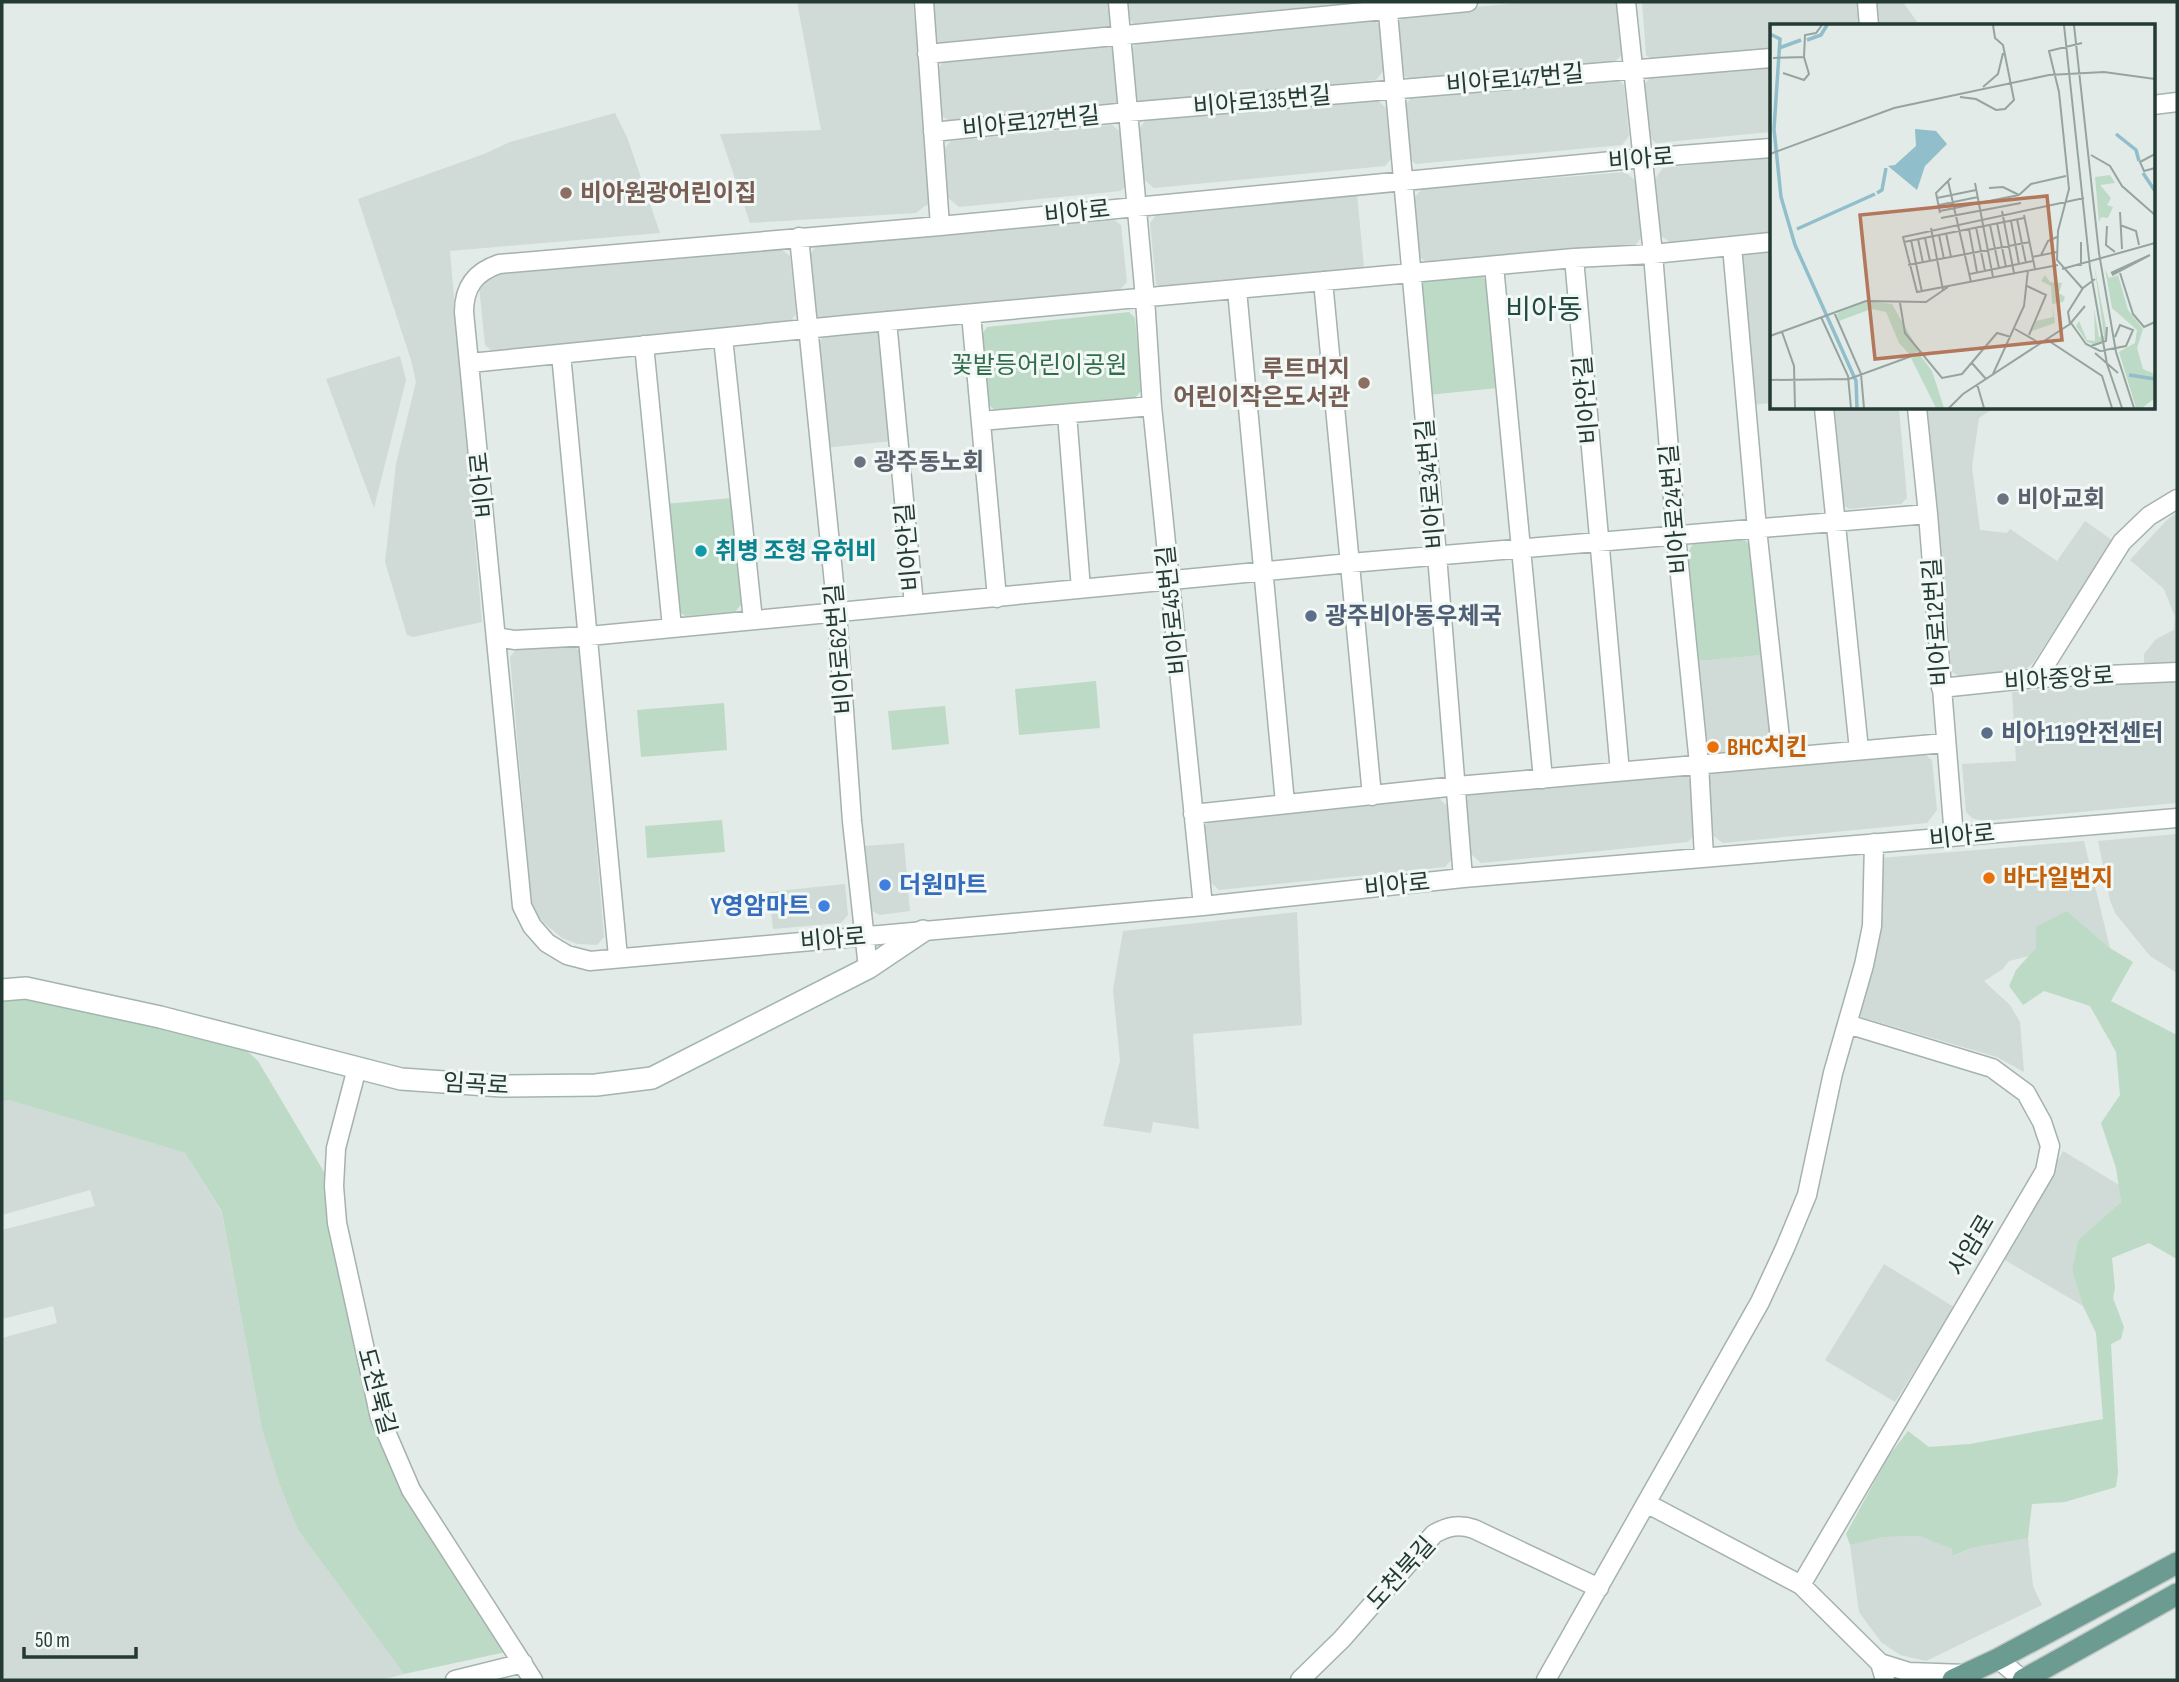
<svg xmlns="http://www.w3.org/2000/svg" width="2179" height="1682" font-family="'Sofia Sans Condensed','Noto Sans KR',sans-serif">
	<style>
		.built { fill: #d0dad6 }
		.green { fill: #bddac6 }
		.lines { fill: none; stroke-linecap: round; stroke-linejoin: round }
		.minor-casing { stroke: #a5b2ae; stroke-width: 21 }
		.secondary-casing { stroke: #a2b5af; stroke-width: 24 }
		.primary-casing { stroke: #c2c8c6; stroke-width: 24 }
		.minor { stroke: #fff; stroke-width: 18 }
		.secondary { stroke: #fff; stroke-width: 21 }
		.primary { stroke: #6b9b91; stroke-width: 21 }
		.education-dot { fill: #8d6e63; stroke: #f2f8f5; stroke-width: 2.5 }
		.worship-dot { fill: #6b7280; stroke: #f2f8f5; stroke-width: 2.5 }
		.culture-dot { fill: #0f9aa8; stroke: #f2f8f5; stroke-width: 2.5 }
		.service-dot { fill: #5c6f8a; stroke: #f2f8f5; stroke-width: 2.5 }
		.food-dot { fill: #e8710a; stroke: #f2f8f5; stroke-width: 2.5 }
		.shop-dot { fill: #3f7fe0; stroke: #f2f8f5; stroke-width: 2.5 }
		.labels { text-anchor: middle; stroke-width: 6; stroke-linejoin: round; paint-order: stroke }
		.street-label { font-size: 24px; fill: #243a35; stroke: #f2f8f5 }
		.education-label { font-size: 24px; font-weight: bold; fill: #785e54; stroke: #f2f8f5; text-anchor: start }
		.park-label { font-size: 24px; fill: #326c4b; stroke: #f2f8f5 }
		.worship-label { font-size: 24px; font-weight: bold; fill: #5b616d; stroke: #f2f8f5; text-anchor: start }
		.culture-label { font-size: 24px; font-weight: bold; fill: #0d838f; stroke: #f2f8f5; text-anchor: start }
		.service-label { font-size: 24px; font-weight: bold; fill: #4e5e75; stroke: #f2f8f5; text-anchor: start }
		.food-label { font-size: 24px; font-weight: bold; fill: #c56008; stroke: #f2f8f5; text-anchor: start }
		.shop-label { font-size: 24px; font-weight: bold; fill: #366cbe; stroke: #f2f8f5; text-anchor: start }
		.quarter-label { font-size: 28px; fill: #224a42; stroke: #f2f8f5 }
		.inset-river { fill: none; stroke: #90beca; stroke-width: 3.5 }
		.inset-road { fill: none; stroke: #96a4a0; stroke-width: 2 }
		.view { fill: #b3775b; fill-opacity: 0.15; stroke: #b3775b; stroke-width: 3.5 }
		.inset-edge { fill: none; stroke: #243a35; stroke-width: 3.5 }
	</style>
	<rect width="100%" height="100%" fill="#e2ebe7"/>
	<path class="built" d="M 797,2 L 913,2 L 932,204 L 925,206 L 916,213 L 750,223 L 720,134 L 821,130 Z
		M 931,2 L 1112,2 L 1114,25 L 1109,32 L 947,48 L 934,38 Z
		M 1125,2 L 1368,2 L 1365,4 L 1136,25 L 1127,18 Z
		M 1531,2 L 1619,2 L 1625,51 L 1616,61 L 1411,81 L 1401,73 L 1397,24 L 1406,13 Z
		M 1642,2 L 1862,2 L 1865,26 L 1771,26 L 1771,49 L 1653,60 L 1646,55 Z
		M 1876,2 L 1903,2 L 1920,26 L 1880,26 Z
		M 1372,19 L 1380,25 L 1385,69 L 1376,80 L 1144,104 L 1135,97 L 1130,51 L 1137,43 Z
		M 1107,43 L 1116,50 L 1121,102 L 1115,109 L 954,125 L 941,115 L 937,70 L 945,59 Z
		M 1771,64 L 1771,132 L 1656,143 L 1649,137 L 1645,84 L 1652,75 Z
		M 1616,78 L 1624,85 L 1629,136 L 1622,145 L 1416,164 L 1409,159 L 1405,105 L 1412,97 Z
		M 1375,98 L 1386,108 L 1391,159 L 1385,166 L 1154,188 L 1142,178 L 1137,131 L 1146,120 Z
		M 615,113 L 627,137 L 660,233 L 450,251 L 482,622 L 413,637 L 407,635 L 385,562 L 396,464 L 416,382 L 411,360 L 358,199 L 484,154 L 510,142 Z
		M 1112,125 L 1121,132 L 1127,184 L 1121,191 L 959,207 L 947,197 L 942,151 L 951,141 Z
		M 1771,157 L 1771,233 L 1671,243 L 1660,235 L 1655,179 L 1663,168 Z
		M 1625,172 L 1636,181 L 1641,238 L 1634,247 L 1428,264 L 1418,255 L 1413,199 L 1422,189 Z
		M 1357,193 L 1364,268 L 1160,288 L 1156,284 L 1150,223 L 1159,211 Z
		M 1110,216 L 1121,225 L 1127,282 L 1119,291 L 820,319 L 816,316 L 810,254 L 819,243 Z
		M 779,248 L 790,256 L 796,314 L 789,323 L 492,351 L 485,345 L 479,286 L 489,275 Z
		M 1771,248 L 1771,403 L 1751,405 L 1738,260 L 1744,251 Z
		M 872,329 L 883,338 L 892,441 L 824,448 L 815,349 L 824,335 Z
		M 400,356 L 406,380 L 374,508 L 326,379 Z
		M 1833,408 L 1899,408 L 1907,498 L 1901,504 L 1849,509 L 1841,503 Z
		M 1927,408 L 1994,408 L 1979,418 L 1972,467 L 1980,530 L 2007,533 L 2010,529 L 2057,561 L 2085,521 L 2112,540 L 2034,662 L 2019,675 L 1962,678 L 1952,672 Z
		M 2177,512 L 2177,665 L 2144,668 L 2144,654 L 2156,639 L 2174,630 L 2175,617 L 2164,589 L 2130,560 L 2164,523 Z
		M 572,644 L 580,652 L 604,937 L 597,945 L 578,944 L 562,938 L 543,922 L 532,908 L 510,657 L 519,646 Z
		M 1763,655 L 1771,738 L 1761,752 L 1713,756 L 1704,747 L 1698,661 Z
		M 2177,677 L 2177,803 L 1983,821 L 1972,818 L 1966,812 L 1962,764 L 2016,761 L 2012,692 Z
		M 1922,752 L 1932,760 L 1937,810 L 1927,823 L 1723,843 L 1711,834 L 1707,778 L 1712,771 Z
		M 1681,771 L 1690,780 L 1696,833 L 1688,842 L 1481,863 L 1470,853 L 1465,797 L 1470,791 Z
		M 1438,797 L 1448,807 L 1453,858 L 1445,867 L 1219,890 L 1209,881 L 1204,828 L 1211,818 Z
		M 2177,834 L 2177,973 L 2150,956 L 2115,913 L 2110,900 L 2098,841 Z
		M 2084,841 L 2110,948 L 2067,911 L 2029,956 L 2009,961 L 2003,969 L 1984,981 L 2010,1005 L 2020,1022 L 2024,1072 L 1997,1057 L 1861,1017 L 1858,1008 L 1880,858 Z
		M 904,843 L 910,911 L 880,915 L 870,910 L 865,846 Z
		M 845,884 L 848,915 L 841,923 L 773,929 L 769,892 Z
		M 1297,912 L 1302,1025 L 1193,1034 L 1199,1129 L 1153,1122 L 1151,1133 L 1103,1126 L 1120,1061 L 1113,990 L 1123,931 Z
		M 9,1100 L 185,1153 L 222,1213 L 262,1429 L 280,1486 L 298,1530 L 404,1674 L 381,1680 L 2,1680 L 2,1338 L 57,1323 L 53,1306 L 2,1319 L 2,1230 L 95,1206 L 90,1190 L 2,1215 L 2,1102 Z
		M 2063,1151 L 2119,1185 L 2121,1202 L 2078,1240 L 2072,1270 L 2083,1306 L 2003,1259 Z
		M 1884,1264 L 1954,1307 L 1895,1402 L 1825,1360 Z
		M 1921,1536 L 1952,1549 L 1954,1556 L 1971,1548 L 2028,1538 L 2033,1586 L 2042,1605 L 1926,1661 L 1900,1655 L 1881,1642 L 1859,1612 L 1850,1545 L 1884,1537 Z"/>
	<path class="green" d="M 1479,273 L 1488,282 L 1498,388 L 1428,395 L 1418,288 L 1428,277 Z
		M 1129,312 L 1135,318 L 1142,390 L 1134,399 L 998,413 L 988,404 L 981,336 L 987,327 Z
		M 732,498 L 743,602 L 735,612 L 685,616 L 676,609 L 665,504 Z
		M 1744,539 L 1753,548 L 1763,655 L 1698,661 L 1688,552 L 1693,544 Z
		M 1096,681 L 1100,728 L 1019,735 L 1015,689 Z
		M 724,703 L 727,750 L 641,757 L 637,710 Z
		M 945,706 L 949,744 L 892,750 L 888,711 Z
		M 722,820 L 725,852 L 647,858 L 645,826 Z
		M 2067,911 L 2110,948 L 2133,962 L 2111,1001 L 2177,1035 L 2177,1257 L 2175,1258 L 2149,1243 L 2112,1258 L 2115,1288 L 2113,1298 L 2124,1327 L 2121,1339 L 2111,1344 L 2118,1472 L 2116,1487 L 2065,1502 L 2032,1504 L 2028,1538 L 1971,1548 L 1953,1556 L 1952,1549 L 1920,1536 L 1884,1537 L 1850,1545 L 1846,1534 L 1888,1457 L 1908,1431 L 1929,1447 L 1970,1444 L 2103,1419 L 2096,1333 L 2083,1306 L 2072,1270 L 2078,1240 L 2121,1202 L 2116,1168 L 2101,1123 L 2120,1095 L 2116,1052 L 2090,1006 L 2044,991 L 2023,1005 L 2009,986 L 2016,970 L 2036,948 L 2036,927 Z
		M 22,998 C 98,1007 171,1033 246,1050 L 258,1061 L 330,1182 L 384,1431 L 506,1652 L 404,1674 L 298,1530 L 280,1486 L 262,1429 L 222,1212 L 185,1153 L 9,1100 L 2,1102 L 2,1000 Z"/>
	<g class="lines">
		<g class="minor-casing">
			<path id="minor" d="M 924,2 L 940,226
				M 1118,2 L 1145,298 L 1152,406 L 1203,906
				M 1387,2 L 1437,555 L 1463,878
				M 1626,2 L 1653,254 L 1676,535 L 1699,764 L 1704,857
				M 1867,2 L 1869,26
				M 927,54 L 1468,2
				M 2153,105 L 2177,102
				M 933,132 L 1128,112 L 1771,58
				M 1771,148 L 1643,158 L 940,226 L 499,264 C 475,272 464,287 464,312 L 522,906 L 532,926 L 547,943 L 567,955 L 590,961 L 1203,906 L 1463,878 L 2177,818
				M 799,237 L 837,613 L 852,821 L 868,968
				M 1732,246 L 1757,529 L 1782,757
				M 1574,258 L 1620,772
				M 1494,266 L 1543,779
				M 1323,281 L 1372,796
				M 1237,290 L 1285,803
				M 971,314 L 997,598
				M 887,321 L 914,605
				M 723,338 L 753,620
				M 644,345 L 672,627
				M 561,354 L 618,957
				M 470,363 L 845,325 L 1574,258 L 1653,254 L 1771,242
				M 1824,408 L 1859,750
				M 1917,408 L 1928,514 L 1954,837
				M 1067,414 L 1081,589
				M 981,421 L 1152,406
				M 497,637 L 514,640 L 589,636 L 1350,563 L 1928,514
				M 2037,678 L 2122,542 L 2149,516 L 2177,499
				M 1941,688 L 2037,678 L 2177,672
				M 1193,814 L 1457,786 L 1945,743
				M 357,1068 L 336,1148 L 334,1186 L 337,1223 L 380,1418 L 411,1490 L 533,1680
				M 1646,1503 L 1801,1585 L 1880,1663
				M 1801,1585 L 2045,1171 L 2050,1146 L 2042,1122 L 2026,1093 L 1992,1068 L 1847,1024
				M 1998,1659 L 2023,1680
				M 455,1680 L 523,1663
				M 1300,1680 L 1342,1639 L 1434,1534 C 1448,1526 1459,1524 1474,1529 L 1599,1588
				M 1546,1680 L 1760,1302 L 1785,1248 L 1807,1195 L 1833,1073 L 1864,965 L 1872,926 L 1874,843
				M 1885,1680 L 1880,1663 L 1909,1672 L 1965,1674"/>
		</g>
		<g class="secondary-casing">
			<path id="secondary" d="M 2,990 L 26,988 L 160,1017 L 401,1079 L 502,1086 L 596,1085 L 652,1078 L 868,968 L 923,931"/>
		</g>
		<g class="primary-casing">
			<path id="primary" d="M 1953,1680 L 1998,1659 L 2177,1563
				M 2023,1680 L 2177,1594"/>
		</g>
		<use href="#minor" class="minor"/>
		<use href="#secondary" class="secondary"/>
		<use href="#primary" class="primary"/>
	</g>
	<g class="education-dot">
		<circle cx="566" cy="193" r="7"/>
		<circle cx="1364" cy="383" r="7"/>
	</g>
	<g class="worship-dot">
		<circle cx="860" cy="462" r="7"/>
		<circle cx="2003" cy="499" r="7"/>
	</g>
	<circle class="culture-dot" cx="701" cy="551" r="7"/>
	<g class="service-dot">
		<circle cx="1311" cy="616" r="7"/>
		<circle cx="1987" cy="733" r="7"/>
	</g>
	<g class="food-dot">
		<circle cx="1713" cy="747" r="7"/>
		<circle cx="1989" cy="878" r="7"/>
	</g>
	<g class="shop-dot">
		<circle cx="885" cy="885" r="7"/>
		<circle cx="824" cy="906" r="7"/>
	</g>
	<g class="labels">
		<g class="street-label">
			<text transform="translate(1515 79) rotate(-5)" y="8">비아로147번길</text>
			<text transform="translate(1262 101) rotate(-5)" y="8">비아로135번길</text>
			<text transform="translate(1031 122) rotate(-6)" y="8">비아로127번길</text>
			<text transform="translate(1641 159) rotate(-5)" y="8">비아로</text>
			<text transform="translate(1077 212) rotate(-6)" y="8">비아로</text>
			<text transform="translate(1586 400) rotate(-95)" y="8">비아안길</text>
			<text transform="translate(1430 484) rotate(-95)" y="8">비아로34번길</text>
			<text transform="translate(482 485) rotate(-96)" y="8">비아로</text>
			<text transform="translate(1674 509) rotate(-95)" y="8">비아로24번길</text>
			<text transform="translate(908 547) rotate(-95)" y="8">비아안길</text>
			<text transform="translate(1172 610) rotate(-96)" y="8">비아로45번길</text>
			<text transform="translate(1936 622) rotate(-94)" y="8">비아로12번길</text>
			<text transform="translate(839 649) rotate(-95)" y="8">비아로62번길</text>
			<text transform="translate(2059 679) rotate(-4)" y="8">비아중앙로</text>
			<text transform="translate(1962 836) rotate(-6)" y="8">비아로</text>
			<text transform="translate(1397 885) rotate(-6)" y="8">비아로</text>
			<text transform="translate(833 939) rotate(-5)" y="8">비아로</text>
			<text transform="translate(476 1084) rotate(3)" y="8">임곡로</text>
			<text transform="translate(1971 1245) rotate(-59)" y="8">사암로</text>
			<text transform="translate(377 1391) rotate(75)" y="8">도천북길</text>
			<text transform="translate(1401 1573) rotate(-48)" y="8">도천북길</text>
		</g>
		<g class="education-label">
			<text x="580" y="201">비아원광어린이집</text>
			<text x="1350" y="377" text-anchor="end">루트머지<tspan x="1350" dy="28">어린이작은도서관</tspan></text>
		</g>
		<g class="park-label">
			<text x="1039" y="373">꽃밭등어린이공원</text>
		</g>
		<g class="worship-label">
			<text x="874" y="470">광주동노회</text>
			<text x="2017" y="507">비아교회</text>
		</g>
		<g class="culture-label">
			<text x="715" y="559">취병 조형 유허비</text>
		</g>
		<g class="service-label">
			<text x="1325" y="624">광주비아동우체국</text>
			<text x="2001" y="741">비아119안전센터</text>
		</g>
		<g class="food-label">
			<text x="1727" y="755">BHC치킨</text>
			<text x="2003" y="886">바다일번지</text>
		</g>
		<g class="shop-label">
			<text x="899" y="893">더원마트</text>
			<text x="810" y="914" text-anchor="end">Y영암마트</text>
		</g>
		<g class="quarter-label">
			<text x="1544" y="319">비아동</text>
		</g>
	</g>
	<g transform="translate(1770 24)">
		<rect width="385" height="385" fill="#e2ebe7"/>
		<path d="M 340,151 L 345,159 L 330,161 L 341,174 L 337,181 L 343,183 L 338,194 L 331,193 L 329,198 L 325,153 ZM 324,240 L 337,308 L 335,316 L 326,321 L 317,318 L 306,302 L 309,297 L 317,316 L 325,317 L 324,285 L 329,313 L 334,312 ZM 335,245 L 339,254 L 348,251 L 358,286 L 373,305 L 367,324 L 373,345 L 385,350 L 385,374 L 372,384 L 366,384 L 349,328 L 365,319 L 367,306 L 342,284 ZM 275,251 L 280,258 L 292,259 L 289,269 L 295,273 L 293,278 L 282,280 L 285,299 L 262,307 L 266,297 L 283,293 L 281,262 L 271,257 ZM 98,277 L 122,280 L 149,327 L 140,331 L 129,319 L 116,288 L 101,285 L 69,297 L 67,289 ZM 150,331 L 162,347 L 174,384 L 166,384 L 141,334 Z" fill="#bddac6"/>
		<path d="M 145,105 L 166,107 L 177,120 L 155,142 L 147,166 L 118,142 L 125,141 L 146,122 Z" fill="#90beca"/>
		<path class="inset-river" d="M 0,10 L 10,15 L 4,105 L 11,173 L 25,221 L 86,357 L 87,384M 37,16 L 51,11 L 57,1M 9,24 L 31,16M 346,110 L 366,126 L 369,137M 373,149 L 385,167M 107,169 L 112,166 L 116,144M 27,205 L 105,170M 359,351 L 385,355"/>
		<path class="inset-road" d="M 294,1 L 320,244 L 337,340 L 352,384M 304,1 L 329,229 L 346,328 L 364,384M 312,19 L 279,27 L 289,68 L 299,165 L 288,207 L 287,236 L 312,264M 3,34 L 34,33 L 35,11 L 46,9 L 52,1M 13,49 L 34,56 L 39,50 L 34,33M 213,63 L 228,50 L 233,29M 190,73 L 206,75 L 226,86 L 235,85 L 244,76 L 233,21 L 225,14 L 223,1M 0,130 L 124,84 L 279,51 L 334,48 L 385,55M 385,130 L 370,138 L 374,147 L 385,144M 321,131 L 340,142 L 352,162 L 385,191M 178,157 L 201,258M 205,159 L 223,253M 219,164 L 233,163 L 249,171M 249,171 L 261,160 L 296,152M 167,174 L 206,166M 169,181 L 208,173M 170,187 L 249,171M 232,187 L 244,249M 350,188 L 352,225M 170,189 L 166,169 L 181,154M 254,191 L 265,245M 171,194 L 251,179M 247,195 L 256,239M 241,197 L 249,240M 227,199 L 236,243M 220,201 L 229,244M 350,201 L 366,207 L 369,221M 337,202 L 336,221 L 345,228M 206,203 L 215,247M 161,204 L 173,266M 199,205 L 207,248M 176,209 L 181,233M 169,211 L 174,235M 155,214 L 160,237M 148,215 L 153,239M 141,216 L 152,268M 134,218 L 254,194M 271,231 L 278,217 L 287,213M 262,233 L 287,228M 138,241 L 260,218M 288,241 L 147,268 L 133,213 L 314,174M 311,242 L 311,218M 292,245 L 385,219M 341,249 L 380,231 L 342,251M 350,249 L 363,290 L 374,303 L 385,298M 200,250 L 263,237M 257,262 L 276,271 L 259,311M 130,279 L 135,309 L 172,354 L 192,350 L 227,309 L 241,313M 64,288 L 91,350 L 94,384M 51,293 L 78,352 L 81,384M 301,299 L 316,320 L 330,327 L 356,322 L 363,306 L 350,301 L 345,313M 300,300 L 298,288 L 313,264 L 325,255M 245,305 L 266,317M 12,308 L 24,342 L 25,384M 0,312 L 96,277 L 156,278 L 178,263M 276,315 L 332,352 L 342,384M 321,322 L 336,317 L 337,303M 325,329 L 348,349M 201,338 L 216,355M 223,350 L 254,282 L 258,246M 0,356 L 79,355 L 150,329M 207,360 L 214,384M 179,384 L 193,370 L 300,300 L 315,282"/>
		<path class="view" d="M 277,172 L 292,316 L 105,335 L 90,191 Z"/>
		<rect width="385" height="385" class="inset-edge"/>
	</g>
	<rect width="2179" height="1682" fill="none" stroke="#243a35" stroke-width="7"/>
	<path d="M24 1647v10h112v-10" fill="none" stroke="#243a35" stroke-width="3.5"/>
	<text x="35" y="1647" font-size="21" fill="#243a35" stroke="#f2f8f5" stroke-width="5" paint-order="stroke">50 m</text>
</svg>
